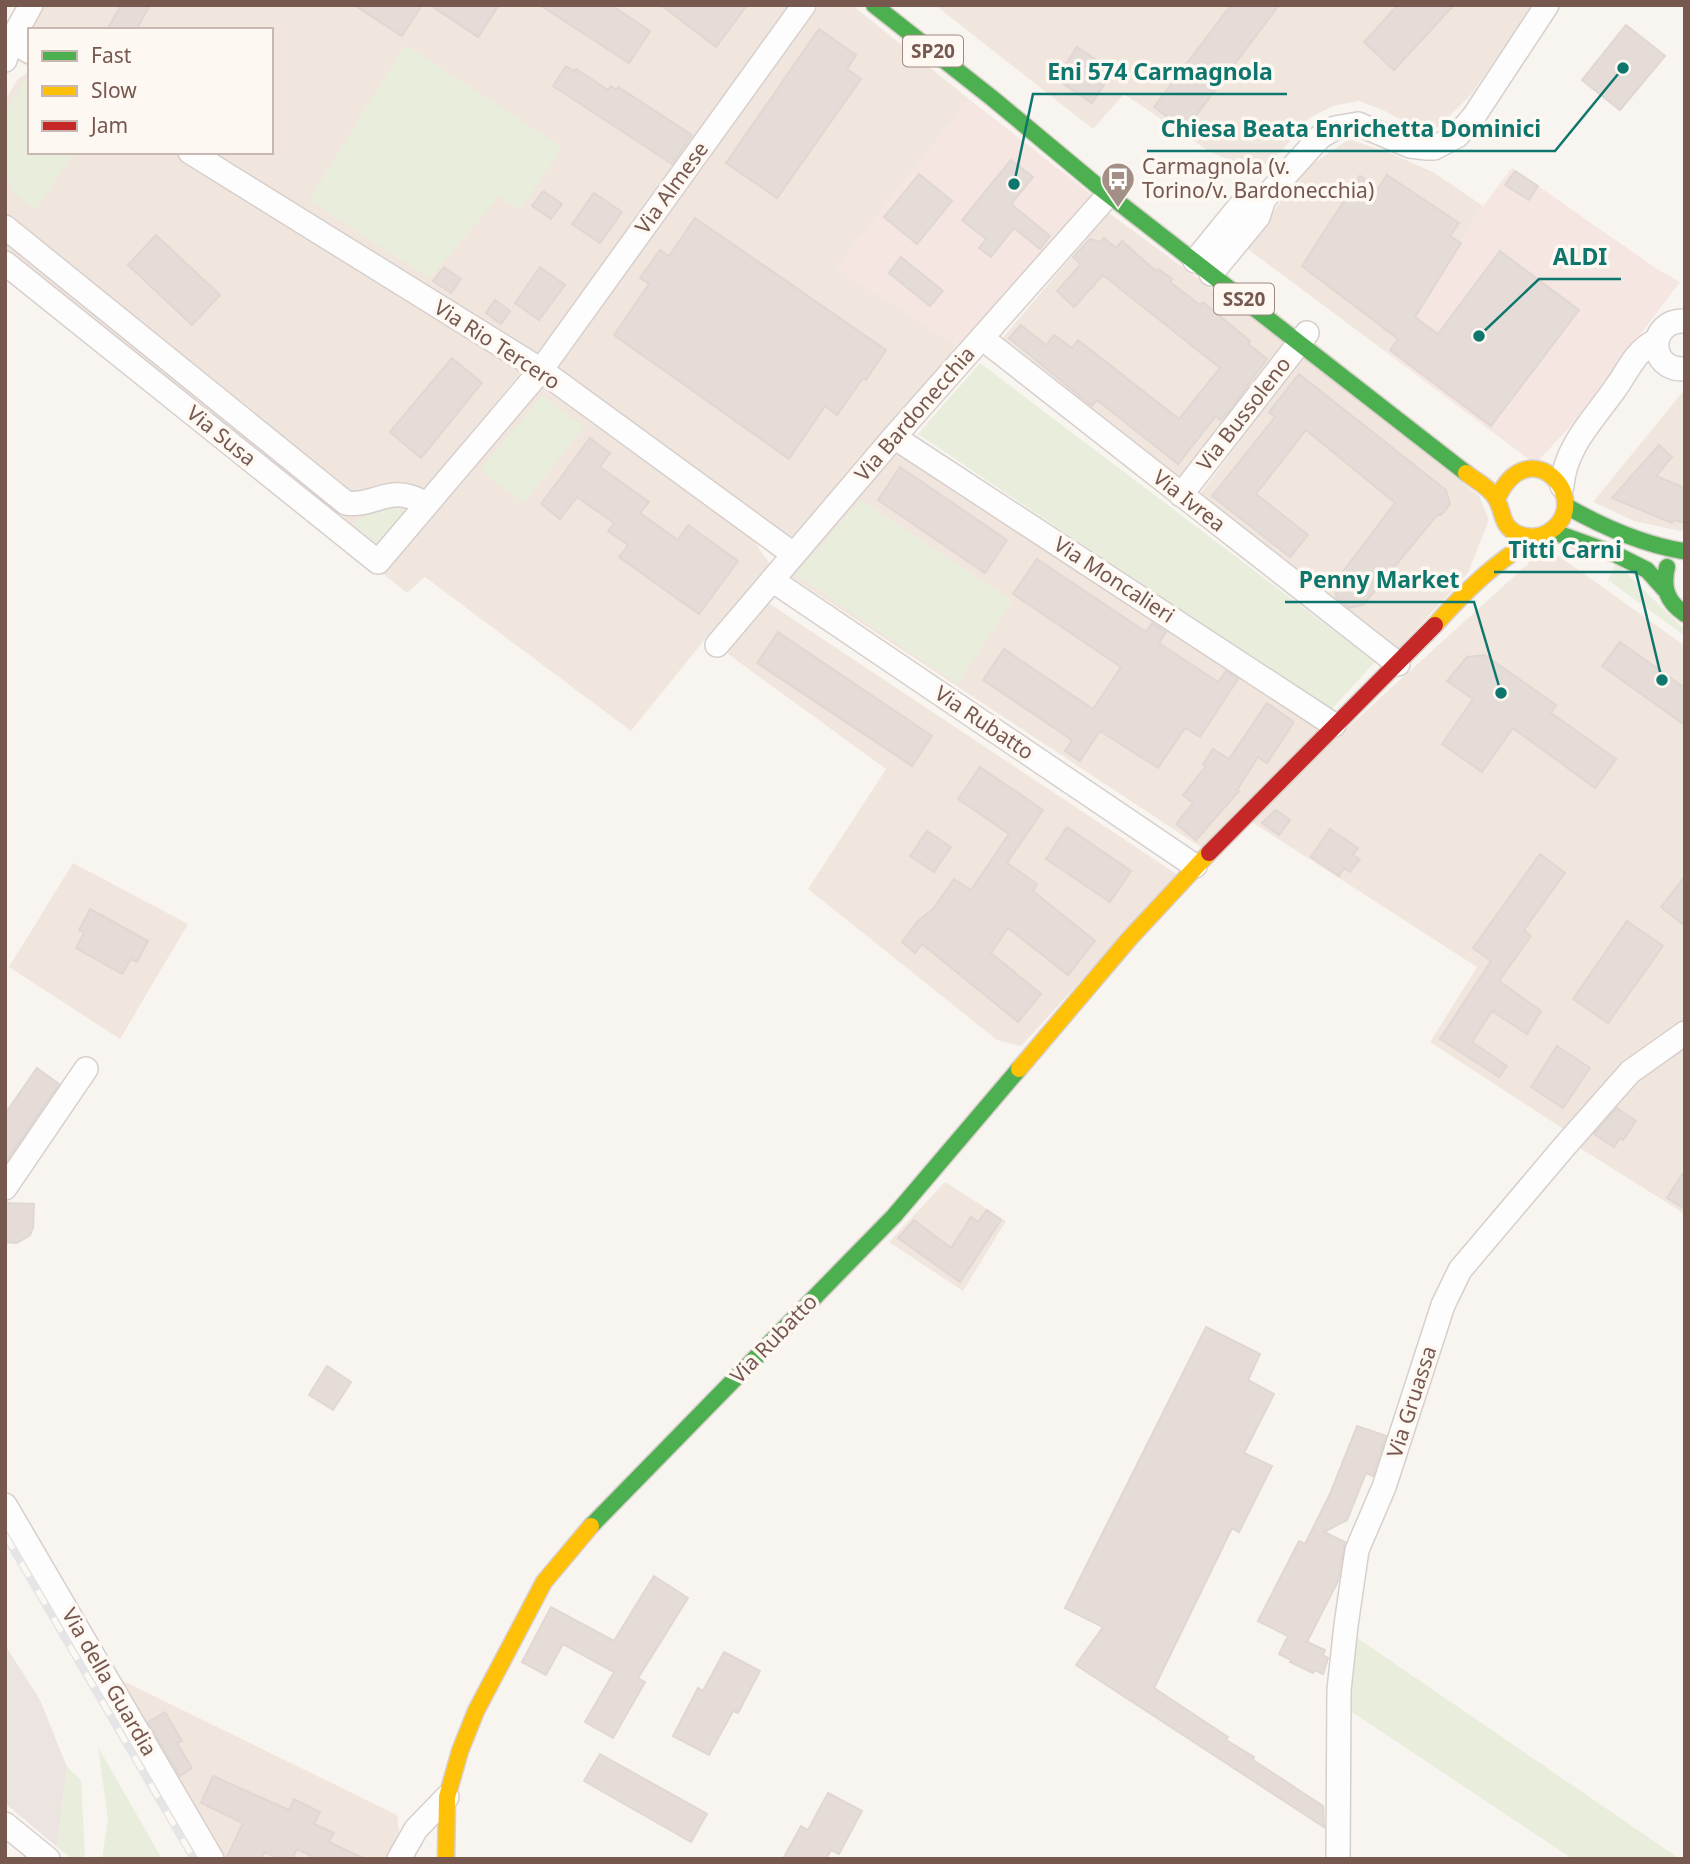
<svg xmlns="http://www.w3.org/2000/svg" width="1690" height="1864" font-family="'Noto Sans',sans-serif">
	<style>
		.residential { fill: #f0e6de }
		.commercial { fill: #f5e6e1 }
		.industrial { fill: #ebe4e0 }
		.green { fill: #e8eedb }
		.building { fill: #e5dcd7; stroke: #e1d7d2; stroke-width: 2 }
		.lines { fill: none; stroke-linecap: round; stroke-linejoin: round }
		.street-casing { stroke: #d7cfcc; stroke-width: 26 }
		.fast-casing { stroke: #d8cfcb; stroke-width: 19 }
		.slow-casing { stroke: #d8cfcb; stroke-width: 19 }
		.jam-casing { stroke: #d8cfcb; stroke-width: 19 }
		.street { stroke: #fefdfd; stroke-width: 23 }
		.fast { stroke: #4caf50; stroke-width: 16 }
		.slow { stroke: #ffc107; stroke-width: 16 }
		.jam { stroke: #c62828; stroke-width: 16 }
		.rail-casing { stroke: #e5e4e6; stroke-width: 8 }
		.rail { stroke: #fef8f2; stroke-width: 5; stroke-dasharray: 16; stroke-linecap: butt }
		.labels { text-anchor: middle; stroke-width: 7; stroke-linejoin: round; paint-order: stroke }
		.shield { fill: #fef8f2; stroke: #9f8880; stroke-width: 2 }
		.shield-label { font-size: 19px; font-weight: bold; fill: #76584f }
		.poi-label { font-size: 21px; fill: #76584f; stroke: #fef8f2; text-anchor: start }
		.street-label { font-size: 21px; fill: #76584f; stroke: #fef8f2 }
		.leader { fill: none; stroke: #0f766e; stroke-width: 2.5 }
		.callout-dot { fill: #0f766e; stroke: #fef8f2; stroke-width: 2.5 }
		.callout-label { font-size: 23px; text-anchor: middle; font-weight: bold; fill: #0f766e; stroke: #fef8f2; stroke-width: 7; stroke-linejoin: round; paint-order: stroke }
	</style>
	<rect width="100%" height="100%" fill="#f8f4f0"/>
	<path class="residential" d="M 37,5 L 797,5 L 540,357 L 212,152 L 271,152 L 271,30 L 30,30 L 30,38 L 22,33 Z
		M 820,5 L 852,5 L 969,99 L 837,268 L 958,346 L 793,538 L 776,533 L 553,371 Z
		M 935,5 L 1533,5 L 1471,95 L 1437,128 L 1411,125 L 1383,110 L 1359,101 L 1333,106 L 1309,118 L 1282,151 L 1265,164 L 1247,167 L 1210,152 L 1124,94 L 1093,129 Z
		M 30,71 L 30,152 L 172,152 L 522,371 L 380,546 L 5,253 L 5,100 L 18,79 Z
		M 1349,139 L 1392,154 L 1433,172 L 1483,206 L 1415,317 L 1386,352 L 1245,247 L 1307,168 Z
		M 1109,213 L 1287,344 L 1182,480 L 999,342 Z
		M 1303,356 L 1479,496 L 1489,520 L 1468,573 L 1396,651 L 1198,497 Z
		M 542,387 L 754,541 L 770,564 L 705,639 L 631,731 L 425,577 L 407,593 L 382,573 L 527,395 Z
		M 1685,389 L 1685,532 L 1634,521 L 1593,502 Z
		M 897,448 L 1320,729 L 1202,848 L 787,574 Z
		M 1559,556 L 1685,646 L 1685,1021 L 1626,1066 L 1565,1130 L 1430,1042 L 1477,967 L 1247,819 L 1532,560 Z
		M 767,602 L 1178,875 L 1021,1046 L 997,1040 L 808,889 L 886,769 L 721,649 Z
		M 73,863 L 188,924 L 120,1039 L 9,967 Z
		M 1685,1043 L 1685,1214 L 1575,1145 L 1637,1078 Z
		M 945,1182 L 1006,1221 L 963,1291 L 889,1242 Z
		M 113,1676 L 397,1815 L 399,1832 L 387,1859 L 221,1859 Z"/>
	<path class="commercial" d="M 969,99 L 1092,195 L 958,346 L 837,268 Z
		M 1512,168 L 1657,269 L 1680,282 L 1569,428 L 1535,464 L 1386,352 L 1415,317 L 1483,206 Z"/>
	<path class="industrial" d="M 5,1645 L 40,1700 L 67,1767 L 57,1847 L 5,1803 Z"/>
	<path class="green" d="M 405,45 L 562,147 L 520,210 L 499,196 L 430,278 L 309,200 Z
		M 30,77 L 30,152 L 75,152 L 35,211 L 13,192 L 5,173 L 5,114 L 24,82 Z
		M 980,363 L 1375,662 L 1328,713 L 1232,645 L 918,434 Z
		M 542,396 L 584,427 L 524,503 L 480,470 Z
		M 861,500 L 1012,601 L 958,684 L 795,574 Z
		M 386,506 L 409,511 L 380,546 L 353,524 L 373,510 Z
		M 1616,563 L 1685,630 L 1685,636 L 1608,580 Z
		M 1350,1633 L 1680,1859 L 1573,1859 L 1346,1708 Z
		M 98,1747 L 162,1859 L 102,1859 L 108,1819 Z
		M 67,1767 L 81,1780 L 85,1859 L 73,1859 L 57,1847 Z"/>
	<path class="building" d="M 121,5 L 150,5 L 136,30 L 107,30 Z
		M 354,5 L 422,5 L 402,36 Z
		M 430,5 L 499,5 L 478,37 Z
		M 540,5 L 611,5 L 650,31 L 629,63 Z
		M 661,5 L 747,5 L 716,47 Z
		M 1231,5 L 1279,5 L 1185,130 L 1154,107 Z
		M 1398,5 L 1454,5 L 1394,70 L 1364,42 Z
		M 1626,25 L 1665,56 L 1620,110 L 1582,80 Z
		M 819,29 L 856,55 L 847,69 L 861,79 L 777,198 L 726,163 Z
		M 1077,47 L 1113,71 L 1092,103 L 1056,79 Z
		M 566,66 L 574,71 L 576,69 L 608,90 L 611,86 L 616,90 L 618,87 L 692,135 L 672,164 L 553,86 Z
		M 1011,160 L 1033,177 L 1011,204 L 1050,236 L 1040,249 L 1014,228 L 991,257 L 979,248 L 986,239 L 962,220 Z
		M 1515,171 L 1538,186 L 1529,200 L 1505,185 Z
		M 919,174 L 952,201 L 917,244 L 884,217 Z
		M 1387,175 L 1459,223 L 1450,236 L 1461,243 L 1415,317 L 1438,334 L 1500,251 L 1579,310 L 1491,426 L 1390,350 L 1398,339 L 1302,266 L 1360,176 L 1378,189 Z
		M 543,191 L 562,204 L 551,219 L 532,206 Z
		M 594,193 L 622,212 L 600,243 L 572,224 Z
		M 695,218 L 886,350 L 866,380 L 863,378 L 837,415 L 825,406 L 789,459 L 614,335 L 649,284 L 640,278 L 660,250 L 669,256 Z
		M 156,235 L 220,295 L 192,325 L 128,265 Z
		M 1104,238 L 1116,248 L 1122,241 L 1156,271 L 1158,269 L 1172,279 L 1170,282 L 1200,305 L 1203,302 L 1250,341 L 1248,344 L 1267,359 L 1228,412 L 1220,420 L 1216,416 L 1178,464 L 1097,400 L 1092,406 L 1009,338 L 1021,325 L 1046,345 L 1054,335 L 1072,348 L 1078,340 L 1179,419 L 1220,368 L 1103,275 L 1074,307 L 1057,291 L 1081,264 L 1073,257 L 1090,239 L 1101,242 Z
		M 901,257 L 943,291 L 930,306 L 889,273 Z
		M 444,267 L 461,279 L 451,293 L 433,281 Z
		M 540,267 L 565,285 L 539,320 L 515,303 Z
		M 495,300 L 510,311 L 501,324 L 486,313 Z
		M 452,358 L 482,383 L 421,458 L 390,432 Z
		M 1299,374 L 1446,490 L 1450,504 L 1441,515 L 1437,515 L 1363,605 L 1349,608 L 1336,597 L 1335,582 L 1395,503 L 1306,430 L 1256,494 L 1308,535 L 1290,557 L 1212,496 L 1275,417 L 1269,412 Z
		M 590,438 L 610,453 L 600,467 L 649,502 L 640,513 L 678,540 L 688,525 L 738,561 L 699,614 L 619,557 L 628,545 L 608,531 L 614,523 L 577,497 L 560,519 L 541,504 Z
		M 1659,445 L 1672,457 L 1656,476 L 1685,488 L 1685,523 L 1674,520 L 1672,523 L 1612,498 Z
		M 900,467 L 1007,540 L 985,573 L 878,500 Z
		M 1037,559 L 1146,632 L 1152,623 L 1166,632 L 1159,643 L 1218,682 L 1226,671 L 1238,679 L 1200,737 L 1185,728 L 1158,768 L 1100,731 L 1080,761 L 1065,751 L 1072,740 L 983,680 L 1004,649 L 1093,709 L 1121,667 L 1013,594 Z
		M 778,632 L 932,736 L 912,766 L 757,663 Z
		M 1620,642 L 1685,688 L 1685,725 L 1602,666 Z
		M 1485,655 L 1556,705 L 1551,713 L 1616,759 L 1595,788 L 1513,728 L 1482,772 L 1442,744 L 1473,699 L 1447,681 L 1467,657 Z
		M 1267,703 L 1294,722 L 1267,763 L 1258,757 L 1237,790 L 1239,791 L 1196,840 L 1176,824 L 1193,803 L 1183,795 L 1206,766 L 1203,764 L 1213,749 L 1229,759 Z
		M 980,767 L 1043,810 L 1007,863 L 1037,884 L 1033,891 L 1095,941 L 1068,975 L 1008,928 L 991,953 L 1041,994 L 1018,1022 L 922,944 L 915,953 L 902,942 L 917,922 L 933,909 L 954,879 L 971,890 L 1009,834 L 958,799 Z
		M 1276,810 L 1290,820 L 1279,835 L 1262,823 Z
		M 1067,827 L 1131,871 L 1110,902 L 1046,859 Z
		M 1330,829 L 1358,848 L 1353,855 L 1360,859 L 1350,872 L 1344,868 L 1339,876 L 1311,857 Z
		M 927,831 L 951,847 L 934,872 L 910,856 Z
		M 1540,854 L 1565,873 L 1524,930 L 1531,936 L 1499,981 L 1541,1011 L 1527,1034 L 1492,1011 L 1472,1042 L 1507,1066 L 1499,1077 L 1440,1039 L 1491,961 L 1473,948 Z
		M 1685,876 L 1685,926 L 1661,907 Z
		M 90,909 L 148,941 L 137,962 L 131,959 L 122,974 L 76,948 L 84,933 L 79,930 Z
		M 1627,921 L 1663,946 L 1608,1023 L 1573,999 Z
		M 1557,1046 L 1590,1068 L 1563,1108 L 1531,1087 Z
		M 37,1068 L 59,1084 L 5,1163 L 5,1114 Z
		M 1617,1108 L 1636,1121 L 1623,1140 L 1620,1138 L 1614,1147 L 1594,1134 Z
		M 1685,1170 L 1685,1209 L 1667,1198 Z
		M 5,1203 L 34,1204 L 33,1228 L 30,1235 L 17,1243 L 5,1242 Z
		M 987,1210 L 1001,1220 L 960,1282 L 898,1238 L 914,1220 L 951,1248 L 971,1217 L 978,1222 Z
		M 1206,1327 L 1260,1354 L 1248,1380 L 1274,1394 L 1244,1453 L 1272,1466 L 1239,1532 L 1232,1528 L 1154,1688 L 1228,1737 L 1226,1740 L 1254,1757 L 1253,1760 L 1323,1806 L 1324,1827 L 1076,1665 L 1103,1627 L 1065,1608 Z
		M 327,1366 L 351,1382 L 333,1410 L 309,1395 Z
		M 1357,1426 L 1386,1436 L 1373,1476 L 1366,1473 L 1347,1520 L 1324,1532 L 1345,1542 L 1338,1581 L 1307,1642 L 1325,1650 L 1323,1655 L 1328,1658 L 1323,1674 L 1315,1670 L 1313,1673 L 1290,1662 L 1291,1660 L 1279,1654 L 1288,1636 L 1258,1621 L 1299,1541 L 1305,1544 L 1330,1494 Z
		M 654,1576 L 688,1598 L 638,1678 L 645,1682 L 613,1738 L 585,1722 L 614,1672 L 563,1644 L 546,1675 L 522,1662 L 551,1607 L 614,1641 Z
		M 724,1652 L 760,1671 L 738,1713 L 733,1711 L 709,1755 L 673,1736 L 698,1688 L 703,1691 Z
		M 165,1712 L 182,1741 L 177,1743 L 192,1768 L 180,1776 L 148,1722 Z
		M 600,1754 L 707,1814 L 691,1842 L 584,1781 Z
		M 213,1776 L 289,1810 L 294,1799 L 320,1812 L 314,1824 L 334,1833 L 329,1842 L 365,1859 L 318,1859 L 297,1849 L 292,1859 L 279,1859 L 265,1852 L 261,1859 L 226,1859 L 243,1823 L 201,1803 Z
		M 828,1793 L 862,1811 L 839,1854 L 831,1850 L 826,1859 L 783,1859 L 801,1826 L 808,1830 Z"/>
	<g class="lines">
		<g class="street-casing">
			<path id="street" d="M 5,37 L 30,52
				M 5,60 L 11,41 L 31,5
				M 190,152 L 541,370 L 793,554
				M 1264,199 L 1320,137 L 1335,128 L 1358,124 L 1410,146 L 1427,148 L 1434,148 L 1457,136 L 1474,116 L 1547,5
				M 5,227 L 346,503 C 377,507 389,482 426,504
				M 1195,261 L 1239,207 L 1264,199 L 1258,217 L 1211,274
				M 5,263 L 378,562 L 541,370 L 804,5
				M 1685,321 C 1648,319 1647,371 1685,369
				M 982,338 L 1398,664
				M 894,437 L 1334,725
				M 1562,486 C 1565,445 1597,416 1619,383 C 1631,365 1636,351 1657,340
				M 1181,495 L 1307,333
				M 772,580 L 1195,866
				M 717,645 L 894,437 L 1117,185
				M 5,1188 L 86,1069
				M 5,1505 L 212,1859
				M 5,1824 L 48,1859
				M 399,1859 L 416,1829 L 447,1797
				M 1338,1859 L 1339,1690 L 1346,1625 L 1357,1550 L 1384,1487 L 1443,1305 L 1460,1270 L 1564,1147 L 1630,1072 L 1685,1033"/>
		</g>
		<g class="fast-casing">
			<path id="fast" d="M 874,5 L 992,98 L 1100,188 L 1466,473
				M 1566,506 C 1603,527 1641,544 1683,551
				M 1551,531 L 1615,554 L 1647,570 L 1664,589
				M 1667,567 C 1662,588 1667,602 1685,614
				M 591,1526 L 894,1216 L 1019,1069"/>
		</g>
		<g class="slow-casing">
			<path id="slow" d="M 1466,473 C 1475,480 1489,487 1495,497 C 1504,510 1500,525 1516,533 C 1526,538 1538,538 1547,533 C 1598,504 1530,426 1497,499
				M 1435,625 C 1469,587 1494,564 1537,536
				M 1019,1069 L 1130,938 L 1209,853
				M 446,1859 L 447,1797 L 460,1751 L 476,1711 L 544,1582 L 591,1526"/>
		</g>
		<g class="jam-casing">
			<path id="jam" d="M 1209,853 L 1435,625"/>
		</g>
		<use href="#street" class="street"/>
		<use href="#fast" class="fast"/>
		<use href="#slow" class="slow"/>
		<use href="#jam" class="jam"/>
		<g class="rail-casing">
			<path id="rail" d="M 5,1535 L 194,1859"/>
		</g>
		<use href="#rail" class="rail"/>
	</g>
	<defs>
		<g id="bus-pin" transform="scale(1.75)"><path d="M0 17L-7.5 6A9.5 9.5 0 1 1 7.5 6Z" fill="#a48f87" stroke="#fef8f2"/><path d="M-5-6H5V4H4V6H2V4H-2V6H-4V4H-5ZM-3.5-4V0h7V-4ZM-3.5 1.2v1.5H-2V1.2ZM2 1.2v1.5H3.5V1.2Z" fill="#fff"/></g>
	</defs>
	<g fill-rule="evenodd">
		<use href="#bus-pin" x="1118" y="179"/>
	</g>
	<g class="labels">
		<g class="shield">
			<rect x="903" y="35.5" width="60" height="31" rx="5"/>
			<rect x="1214" y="283.5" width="60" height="31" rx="5"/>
		</g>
		<g class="shield-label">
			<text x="933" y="58">SP20</text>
			<text x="1244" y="306">SS20</text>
		</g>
		<g class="poi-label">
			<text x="1142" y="174">Carmagnola (v.<tspan x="1142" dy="24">Torino/v. Bardonecchia)</tspan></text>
		</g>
		<g class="street-label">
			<text transform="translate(672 188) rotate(-54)" y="7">Via Almese</text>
			<text transform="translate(497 345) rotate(33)" y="7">Via Rio Tercero</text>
			<text transform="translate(915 414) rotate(-49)" y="7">Via Bardonecchia</text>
			<text transform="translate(1244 414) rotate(-52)" y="7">Via Bussoleno</text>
			<text transform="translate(221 436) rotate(39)" y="7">Via Susa</text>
			<text transform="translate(1189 501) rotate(38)" y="7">Via Ivrea</text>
			<text transform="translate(1114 580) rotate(33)" y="7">Via Moncalieri</text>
			<text transform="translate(984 723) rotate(34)" y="7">Via Rubatto</text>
			<text transform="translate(774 1339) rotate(-46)" y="7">Via Rubatto</text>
			<text transform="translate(1412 1402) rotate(-72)" y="7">Via Gruassa</text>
			<text transform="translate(109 1682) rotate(60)" y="7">Via della Guardia</text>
		</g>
	</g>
	<path class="leader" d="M1014 184L1033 94H1287M1623 68L1555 151H1147M1479 336L1539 279H1621M1662 680L1636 572H1494M1501 693L1474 602H1285"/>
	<g class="callout-dot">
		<circle cx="1014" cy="184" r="7"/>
		<circle cx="1623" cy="68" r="7"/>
		<circle cx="1479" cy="336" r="7"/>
		<circle cx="1662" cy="680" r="7"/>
		<circle cx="1501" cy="693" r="7"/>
	</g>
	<g class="callout-label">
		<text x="1160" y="80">Eni 574 Carmagnola</text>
		<text x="1351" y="137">Chiesa Beata Enrichetta Dominici</text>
		<text x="1580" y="265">ALDI</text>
		<text x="1565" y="558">Titti Carni</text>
		<text x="1379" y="588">Penny Market</text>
	</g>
	<rect width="1690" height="1864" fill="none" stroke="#76584f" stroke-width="14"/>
	<rect x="28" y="28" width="245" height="126" fill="#fef8f2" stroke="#c8b8b1" stroke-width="2"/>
	<rect x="42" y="51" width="35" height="10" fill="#4caf50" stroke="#c8b8b1" stroke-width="2"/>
	<text x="91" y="63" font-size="21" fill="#76584f">Fast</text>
	<rect x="42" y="86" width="35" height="10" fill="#ffc107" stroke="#c8b8b1" stroke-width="2"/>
	<text x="91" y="98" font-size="21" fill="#76584f">Slow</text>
	<rect x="42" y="121" width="35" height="10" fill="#c62828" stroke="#c8b8b1" stroke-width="2"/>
	<text x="91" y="133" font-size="21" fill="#76584f">Jam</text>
</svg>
